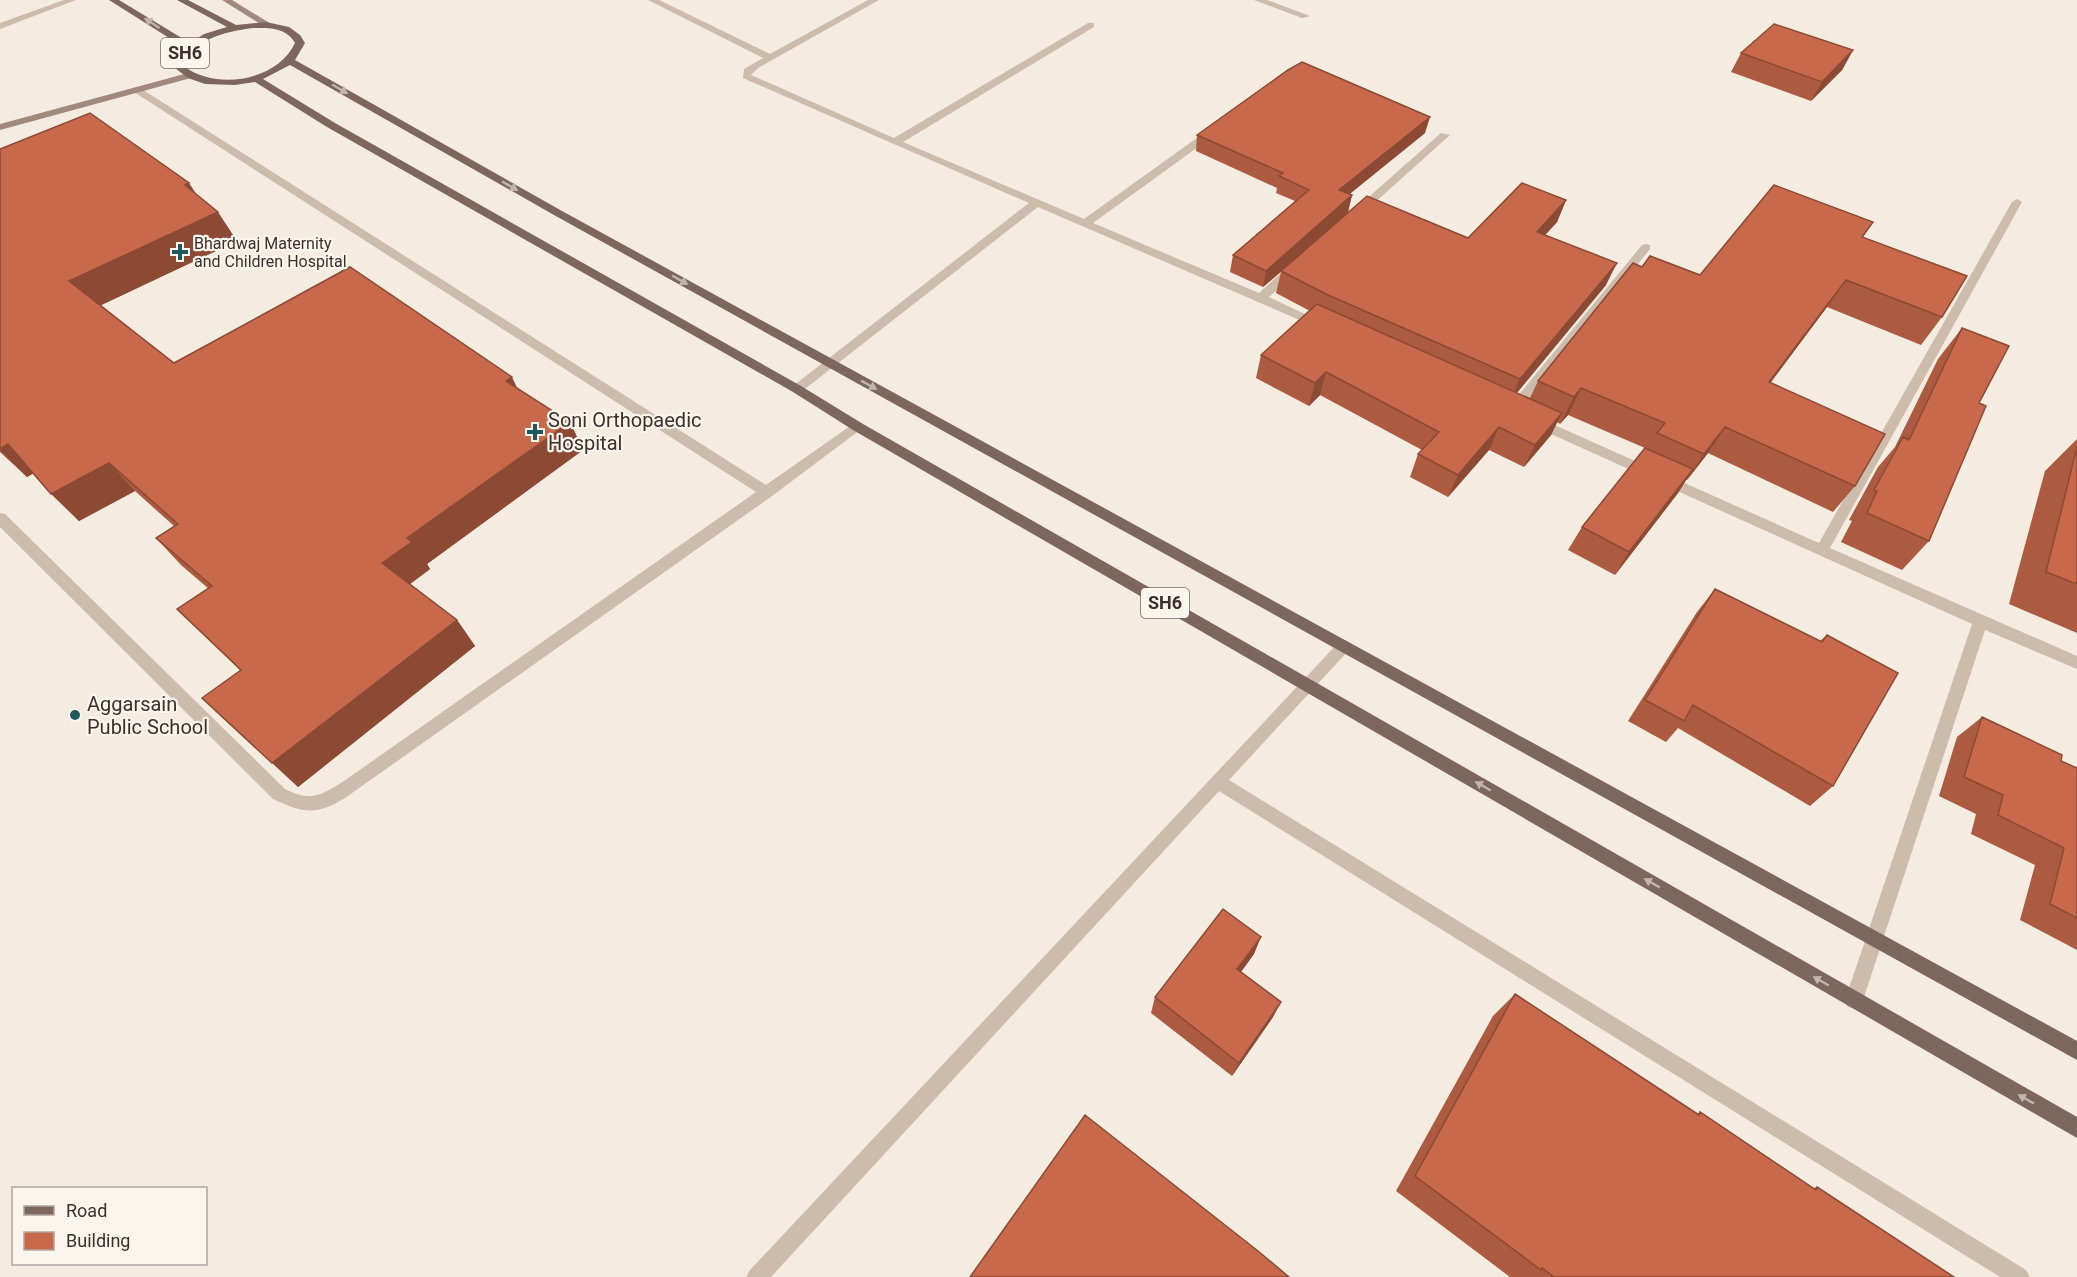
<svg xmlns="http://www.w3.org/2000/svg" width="2077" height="1277" font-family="Roboto,sans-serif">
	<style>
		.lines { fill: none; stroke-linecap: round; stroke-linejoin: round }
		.street { fill: #cdbbac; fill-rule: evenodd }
		.secondary { fill: #a18a7d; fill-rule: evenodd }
		.primary { fill: #7d675c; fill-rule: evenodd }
		.wall { fill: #ac5a40 }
		.shaded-wall { fill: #8c4a34 }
		.building { fill: #c8694b; stroke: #8c4a34; stroke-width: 1.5 }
		.oneway { fill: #c2b5ac }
		.poi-dot { fill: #1f5a5e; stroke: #fbf5ee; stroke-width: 2 }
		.labels { text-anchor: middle; stroke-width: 4.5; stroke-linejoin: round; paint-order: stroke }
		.far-poi-label { font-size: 16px; fill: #3b302b; stroke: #fbf5ee; text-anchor: start }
		.shield { fill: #fbf5ee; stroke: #756b66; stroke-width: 1.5 }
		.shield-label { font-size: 18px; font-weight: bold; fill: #3b302b }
		.poi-label { font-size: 20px; fill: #3b302b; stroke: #fbf5ee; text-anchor: start }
	</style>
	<rect width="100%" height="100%" fill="#f4ebe1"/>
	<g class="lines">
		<path class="street" d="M 64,0 L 76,0 L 0,29 L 0,23 Z
			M 648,0 L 659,0 L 770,54 L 868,0 L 879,0 L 758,68 L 751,75 L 894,138 L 1088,23 L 1094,23 L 1094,27 L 903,142 L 1084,219 L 1208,130 L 1216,130 L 1216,134 L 1093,223 L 1259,293 L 1289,266 L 1297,266 L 1297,272 L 1269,297 L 1326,324 L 1324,327 L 1316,327 L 1038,207 L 801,392 L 793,392 L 791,389 L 793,386 L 1029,203 L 743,78 L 744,69 L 763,58 Z
			M 1254,0 L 1267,0 L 1310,16 L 1302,18 Z
			M 134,88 L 140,88 L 766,485 L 853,424 L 863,424 L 864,427 L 772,496 L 345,798 C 316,816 303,813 273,799 L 0,527 L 0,513 L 5,514 L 285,789 C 312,802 320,796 344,781 L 756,492 L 134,92 Z
			M 1441,133 L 1450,135 L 1362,214 L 1354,214 L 1354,210 Z
			M 2017,199 L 2022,202 L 1830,548 L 2077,656 L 2077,669 L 1985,630 L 1863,1000 L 1861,1006 L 1854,1009 L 1847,1006 L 1845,1000 L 1972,624 L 1531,425 L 1530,422 L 1536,417 L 1541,419 L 1819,543 L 2012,202 Z
			M 1646,244 L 1650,245 L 1650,249 L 1518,414 L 1508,414 L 1507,411 L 1508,408 L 1642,245 Z
			M 1344,640 L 1349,642 L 1352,646 L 1349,650 L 1229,780 L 2026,1270 L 2030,1277 L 2000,1277 L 1219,791 L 771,1277 L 746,1277 L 750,1270 L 1339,642 Z"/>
		<path class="secondary" d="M 222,0 L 232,0 L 273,25 L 265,27 Z
			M 188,73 L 193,76 L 191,78 L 0,130 L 0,124 Z"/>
		<path class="primary" d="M 109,0 L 119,0 L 190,43 L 204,34 L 227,27 L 177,0 L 188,0 L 236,25 L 266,22 L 289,27 L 300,35 L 305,43 L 295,60 L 562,211 L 2077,1041 L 2077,1060 L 554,215 L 290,65 L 263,79 L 335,123 L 801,386 L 863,424 L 2077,1117 L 2077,1138 L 853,430 L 793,392 L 327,127 L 255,82 L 235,85 L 205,84 L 188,78 L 175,68 L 178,57 L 185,48 ZM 252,28 C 269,28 286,27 295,43 C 278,80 218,91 185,67 C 192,38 226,32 252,28 Z"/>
	</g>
	<path class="wall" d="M 1853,50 L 1842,70 L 1811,101 L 1731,72 L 1741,53 Z
		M 1425,133 L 1349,194 L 1352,195 L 1348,212 L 1468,238 L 1566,200 L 1557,222 L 1545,235 L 1606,285 L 1517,393 L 1530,398 L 1538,381 L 1642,267 L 1700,275 L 1873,222 L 1863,237 L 1942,317 L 1921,345 L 1827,307 L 1770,383 L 1855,486 L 1833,512 L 1708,453 L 1687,480 L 1686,480 L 1678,493 L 1615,575 L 1568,550 L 1582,527 L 1645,448 L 1568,415 L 1560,424 L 1557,422 L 1551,435 L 1524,467 L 1489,450 L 1448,497 L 1410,477 L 1418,454 L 1422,450 L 1320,395 L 1309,406 L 1256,378 L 1261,355 L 1310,311 L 1276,293 L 1281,272 L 1263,287 L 1230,272 L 1233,255 L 1295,201 L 1276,193 L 1277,188 L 1196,151 L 1197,135 Z
		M 0,149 L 197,195 L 237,241 L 101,305 L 174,363 L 517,388 L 570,422 L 583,450 L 427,564 L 430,569 L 410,584 L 457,620 L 475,646 L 298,787 L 240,670 L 177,609 L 209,589 L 181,565 L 156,538 L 174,526 L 135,491 L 79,521 L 34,473 L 27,477 L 0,452 Z
		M 1962,328 L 1979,403 L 1929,541 L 1902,570 L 1841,542 L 1852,521 L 1849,520 L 1878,467 L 1895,447 L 1938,359 Z
		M 2077,439 L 2077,633 L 2009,604 L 2045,471 Z
		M 1715,589 L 1820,641 L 1827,635 L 1833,786 L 1810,806 L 1678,728 L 1666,742 L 1628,721 L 1697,612 Z
		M 1982,717 L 2061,761 L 2077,768 L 2077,950 L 2020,920 L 2035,865 L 1971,834 L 1976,814 L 1939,796 L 1957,737 Z
		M 1254,954 L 1241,972 L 1273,1017 L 1232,1076 L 1151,1013 L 1155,997 Z
		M 1515,994 L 1697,1114 L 1700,1112 L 1813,1188 L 1817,1187 L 1954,1277 L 1510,1277 L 1396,1191 L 1493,1016 Z"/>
	<path class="shaded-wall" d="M 1853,50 L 1842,70 L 1811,101 L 1822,82 Z
		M 1430,117 L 1425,133 L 1335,206 L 1339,190 Z
		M 189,183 L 208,212 L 185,185 Z
		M 1352,195 L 1348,212 L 1263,287 L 1266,271 Z
		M 1566,200 L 1557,222 L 1528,254 L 1537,232 Z
		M 218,212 L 237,241 L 93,309 L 69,281 Z
		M 1617,263 L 1606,285 L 1510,401 L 1520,379 Z
		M 1846,280 L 1827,307 L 1751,409 L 1769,382 Z
		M 1326,372 L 1320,395 L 1309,406 L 1315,383 Z
		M 512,377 L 525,405 L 506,381 Z
		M 1581,388 L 1568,415 L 1560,424 L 1574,397 Z
		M 1562,413 L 1551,435 L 1524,467 L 1535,445 Z
		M 570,422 L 583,450 L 427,564 L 430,569 L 402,590 L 382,563 L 407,538 Z
		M 1499,427 L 1489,450 L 1448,497 L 1458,475 Z
		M 1725,427 L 1708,453 L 1687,480 L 1704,454 Z
		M 8,444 L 36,472 L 27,477 L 0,450 L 0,449 Z
		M 109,463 L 135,491 L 79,521 L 51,494 Z
		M 1693,469 L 1678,493 L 1615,575 L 1629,552 Z
		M 457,620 L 475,646 L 298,787 L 272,763 Z
		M 1261,937 L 1254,954 L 1231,985 L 1237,969 Z
		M 1281,1002 L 1273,1017 L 1232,1076 L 1239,1063 Z"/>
	<path class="building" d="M 1774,24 L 1853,50 L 1822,82 L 1741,53 Z
		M 1302,62 L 1430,117 L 1339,190 L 1352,195 L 1266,271 L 1233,255 L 1309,190 L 1279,176 L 1283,173 L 1197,135 L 1288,70 Z
		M 90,113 L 189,183 L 185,185 L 218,212 L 69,281 L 174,363 L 350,267 L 512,377 L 506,381 L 570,422 L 407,538 L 412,542 L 382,563 L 457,620 L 272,763 L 202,698 L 241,670 L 177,609 L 212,586 L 156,538 L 178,524 L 109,463 L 51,494 L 8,444 L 0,449 L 0,149 Z
		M 1522,183 L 1566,200 L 1537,232 L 1617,263 L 1520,379 L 1328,295 L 1281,271 L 1367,196 L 1468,238 Z
		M 1774,185 L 1873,222 L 1862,237 L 1967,276 L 1942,317 L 1846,280 L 1769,382 L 1885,434 L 1855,486 L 1725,427 L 1704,454 L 1657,433 L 1665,423 L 1581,388 L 1574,397 L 1538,381 L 1633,263 L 1642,267 L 1650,256 L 1700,275 Z
		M 1317,304 L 1562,413 L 1535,445 L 1499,427 L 1458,475 L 1418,454 L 1439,432 L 1326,372 L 1315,383 L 1261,355 Z
		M 1962,328 L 2009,346 L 1979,403 L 1986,406 L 1929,541 L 1867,513 L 1877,491 L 1874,490 L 1903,437 L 1909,440 Z
		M 2077,447 L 2077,584 L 2046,572 Z
		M 1645,448 L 1693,469 L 1629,552 L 1582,527 Z
		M 1715,589 L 1822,642 L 1827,635 L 1898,673 L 1833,786 L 1693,705 L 1684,721 L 1645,700 Z
		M 1982,717 L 2062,755 L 2061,761 L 2077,768 L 2077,918 L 2050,904 L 2064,848 L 1998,815 L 2003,795 L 1964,777 Z
		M 1223,909 L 1261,937 L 1237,969 L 1281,1002 L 1239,1063 L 1155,997 Z
		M 1515,994 L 1699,1115 L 1700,1112 L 1816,1190 L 1817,1187 L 1954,1277 L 1554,1277 L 1542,1268 L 1541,1270 L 1415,1176 Z
		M 1085,1115 L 1258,1251 L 1289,1277 L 970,1277 Z"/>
	<defs><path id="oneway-solid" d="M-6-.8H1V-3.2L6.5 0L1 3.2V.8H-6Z" transform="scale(1.5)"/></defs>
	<g class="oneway">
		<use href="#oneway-solid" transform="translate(152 23) rotate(-147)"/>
		<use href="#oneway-solid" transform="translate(340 89) rotate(30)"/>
		<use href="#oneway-solid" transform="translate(510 186) rotate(30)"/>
		<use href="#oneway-solid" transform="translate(680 280) rotate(29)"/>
		<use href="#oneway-solid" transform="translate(869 385) rotate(29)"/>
		<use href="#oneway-solid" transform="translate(1483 786) rotate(-150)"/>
		<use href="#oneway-solid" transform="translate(1652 883) rotate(-150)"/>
		<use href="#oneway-solid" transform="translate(1821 981) rotate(-150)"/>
		<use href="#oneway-solid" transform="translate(2026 1099) rotate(-150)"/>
	</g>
	<g class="poi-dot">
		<path d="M177 243h6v6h6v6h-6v6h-6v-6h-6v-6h6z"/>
		<path d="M532 423h6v6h6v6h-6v6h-6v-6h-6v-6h6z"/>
		<circle cx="75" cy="715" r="6"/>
	</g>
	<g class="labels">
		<g class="far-poi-label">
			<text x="194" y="249">Bhardwaj Maternity<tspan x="194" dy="18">and Children Hospital</tspan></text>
		</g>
		<g class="shield">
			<rect x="161" y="38" width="48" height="30" rx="4.5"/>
			<rect x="1141" y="588" width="48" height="30" rx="4.5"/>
		</g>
		<g class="shield-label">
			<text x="185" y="59">SH6</text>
			<text x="1165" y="609">SH6</text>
		</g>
		<g class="poi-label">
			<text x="548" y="427">Soni Orthopaedic<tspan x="548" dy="23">Hospital</tspan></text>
			<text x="87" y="711">Aggarsain<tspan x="87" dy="23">Public School</tspan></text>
		</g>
	</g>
	<rect x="12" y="1187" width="195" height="78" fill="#fbf5ee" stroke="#aea6a0" stroke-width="1.5"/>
	<rect x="24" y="1206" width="30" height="9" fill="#7d675c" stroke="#aea6a0" stroke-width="1.5"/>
	<text x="66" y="1217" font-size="18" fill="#3b302b">Road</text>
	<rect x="24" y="1232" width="30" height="18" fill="#c8694b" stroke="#aea6a0" stroke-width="1.5"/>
	<text x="66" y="1247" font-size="18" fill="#3b302b">Building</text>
</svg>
